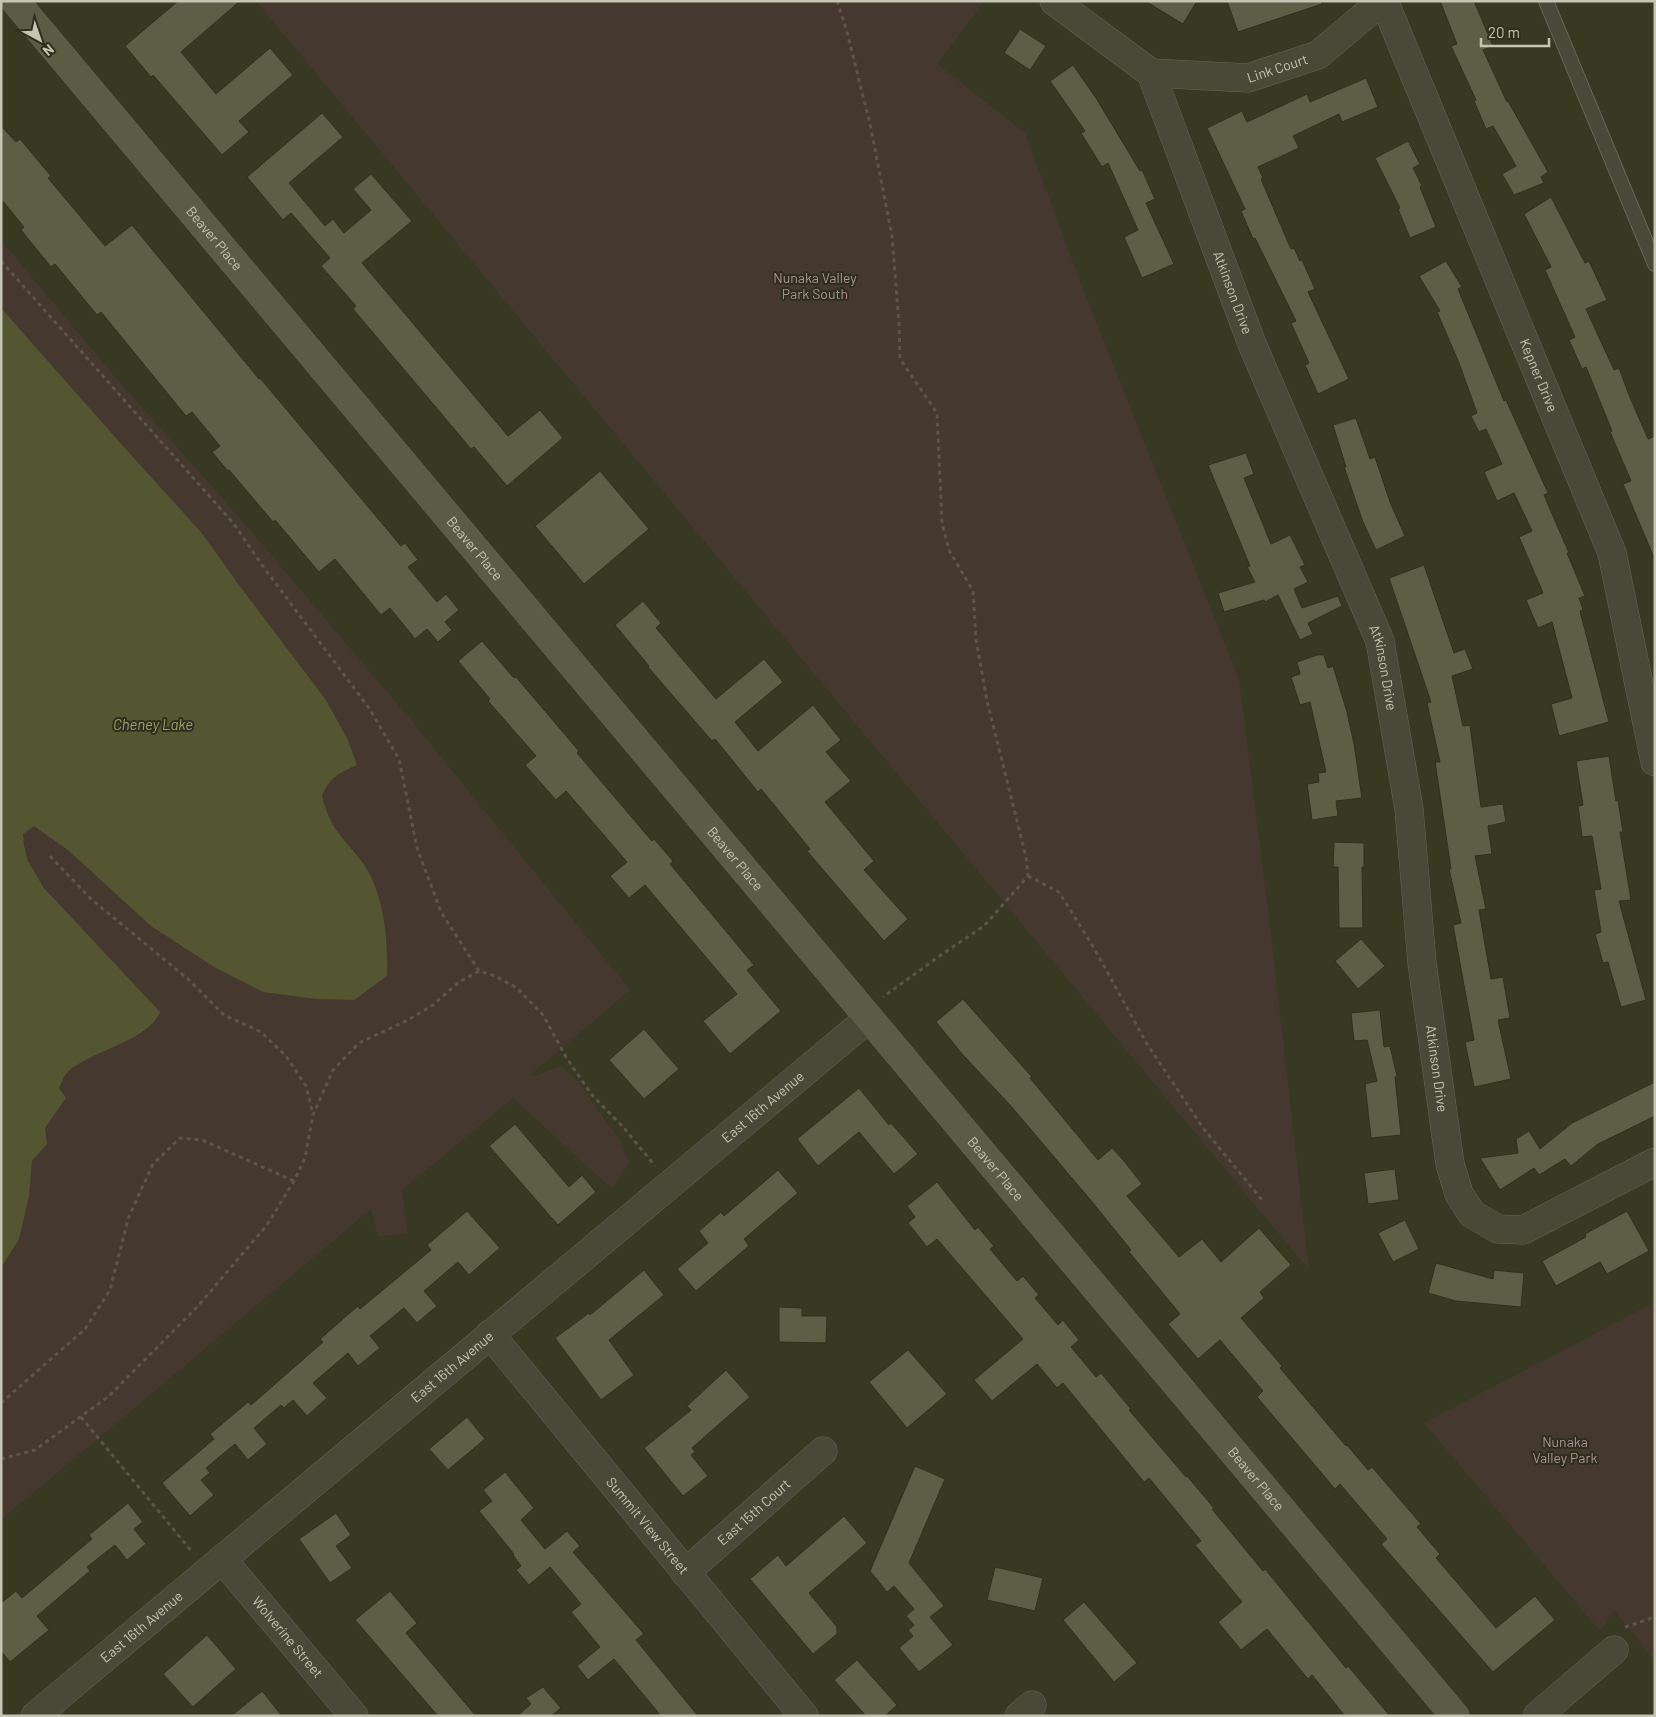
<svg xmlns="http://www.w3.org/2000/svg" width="1656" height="1717" font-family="Barlow,sans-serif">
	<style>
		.green { fill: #45382f }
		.water { fill: #545632 }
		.building { fill: #5c5e45; stroke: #2f301e }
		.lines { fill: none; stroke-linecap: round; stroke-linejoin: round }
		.lane-casing { stroke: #666755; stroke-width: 16 }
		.street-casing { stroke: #666755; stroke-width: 29 }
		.secondary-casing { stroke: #666755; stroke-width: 29 }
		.path { stroke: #5d554a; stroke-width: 3; stroke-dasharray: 4 4; stroke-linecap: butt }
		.lane { stroke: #484937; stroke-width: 14 }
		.street { stroke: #484937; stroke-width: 28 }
		.secondary { stroke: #5a5c45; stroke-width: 28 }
		.labels { text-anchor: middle; stroke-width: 4; stroke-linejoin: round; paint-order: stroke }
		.street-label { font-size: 14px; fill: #c4c5b2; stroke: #2d2e1c }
		.park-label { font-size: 14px; fill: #b09099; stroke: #2d2e1c }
		.water-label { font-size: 15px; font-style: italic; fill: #a0a26d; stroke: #2d2e1c }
	</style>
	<rect width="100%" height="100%" fill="#383923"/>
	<path class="green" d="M 256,1 L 984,1 L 937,64 L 1025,133 L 1080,281 L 1239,679 L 1272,943 L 1309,1270 Z
		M 1,240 L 110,371 L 245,524 L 411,720 L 630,990 L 530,1075 L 535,1076 L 561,1066 L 579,1082 L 620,1141 L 629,1163 L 612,1189 L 513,1098 L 402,1190 L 408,1234 L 378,1236 L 371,1209 L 1,1520 L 1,1268 L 19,1239 L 29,1196 L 32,1161 L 47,1144 L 45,1128 L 66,1098 L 59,1088 L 65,1075 L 84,1060 L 147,1030 L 61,906 C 41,883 25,866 23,834 L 34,826 L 69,851 L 151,926 L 214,967 L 263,992 L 315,999 L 354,1000 L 387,959 C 385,929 382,899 368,872 C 360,855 346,843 335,828 C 329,819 325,807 322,796 C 330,777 339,773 357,765 L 348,740 L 326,700 L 239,585 L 201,532 L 123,446 L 1,308 Z
		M 1655,1302 L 1655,1661 L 1614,1610 L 1600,1631 L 1424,1423 Z"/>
	<path class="water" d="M 1,308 L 123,446 L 201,532 L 239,585 L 326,700 L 348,740 L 357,765 C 339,773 330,777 322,796 C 325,807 329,819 335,828 C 345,843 359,855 368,871 C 385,902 388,942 387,976 L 354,1000 L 315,999 L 263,992 L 214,967 L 151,926 L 69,851 L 34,826 L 23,834 L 24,845 L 28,861 L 44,888 L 160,1012 C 147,1043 90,1049 66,1074 C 63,1078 61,1084 59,1088 L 66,1098 L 45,1128 L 47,1144 L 32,1161 L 29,1196 L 19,1239 L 1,1268 Z"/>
	<path class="building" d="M 178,1 L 240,1 L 181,52 L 216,94 L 270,48 L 293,75 L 239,121 L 249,132 L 222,155 L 153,75 L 151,77 L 125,46 Z
		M 1145,1 L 1197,1 L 1183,24 Z
		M 1227,1 L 1322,1 L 1322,4 L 1238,32 Z
		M 1440,1 L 1474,1 L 1493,46 L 1483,50 L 1507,102 L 1508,101 L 1548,172 L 1541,177 L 1544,183 L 1514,195 L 1502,174 L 1516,166 L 1493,126 L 1486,129 L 1474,101 L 1476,100 L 1451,46 L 1457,44 Z
		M 1020,29 L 1046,46 L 1030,70 L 1004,53 Z
		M 1073,65 L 1096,98 L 1140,171 L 1142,170 L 1155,199 L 1146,203 L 1174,264 L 1142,278 L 1124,237 L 1138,230 L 1108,163 L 1102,167 L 1081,133 L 1085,131 L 1050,81 Z
		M 1366,78 L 1378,107 L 1342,122 L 1339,114 L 1293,136 L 1299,148 L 1258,167 L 1263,178 L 1261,179 L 1291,249 L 1294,248 L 1300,261 L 1302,260 L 1315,289 L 1308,292 L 1349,379 L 1318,394 L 1305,365 L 1309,363 L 1291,323 L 1296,321 L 1255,238 L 1253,239 L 1241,211 L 1245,209 L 1207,128 L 1242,111 L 1247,122 L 1307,94 L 1310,102 Z
		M 322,113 L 343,137 L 289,183 L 325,226 L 333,219 L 344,233 L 371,210 L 353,189 L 371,174 L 412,221 L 362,263 L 508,436 L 540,410 L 563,438 L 507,486 L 474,447 L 471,449 L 353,309 L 356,306 L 321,266 L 330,258 L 291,213 L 283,220 L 247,177 Z
		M 1,126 L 16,142 L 20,139 L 51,176 L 48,178 L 105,246 L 132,225 L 259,379 L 260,378 L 401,546 L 405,543 L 418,560 L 408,567 L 437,602 L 446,594 L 459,610 L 445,622 L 452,630 L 438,642 L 427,629 L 415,639 L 390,608 L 381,615 L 335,559 L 319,572 L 275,520 L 273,522 L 229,470 L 228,471 L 212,452 L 220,446 L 192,412 L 186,416 L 101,312 L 97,315 L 55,264 L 51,267 L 21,230 L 24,227 L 1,199 Z
		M 1408,141 L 1420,164 L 1413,168 L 1422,186 L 1420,187 L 1436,227 L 1410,238 L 1398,209 L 1400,208 L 1375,158 Z
		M 1551,197 L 1585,263 L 1589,261 L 1607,300 L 1586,309 L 1614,370 L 1619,368 L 1629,395 L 1648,439 L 1655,436 L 1655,560 L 1623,484 L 1631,481 L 1610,432 L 1612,431 L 1586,367 L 1582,369 L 1569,340 L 1575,337 L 1545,270 L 1551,267 L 1524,214 Z
		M 1446,261 L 1462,287 L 1458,289 L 1504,401 L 1506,400 L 1548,493 L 1544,495 L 1569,553 L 1567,553 L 1585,596 L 1579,598 L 1583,610 L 1580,611 L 1609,722 L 1559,736 L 1551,704 L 1572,698 L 1552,622 L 1538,628 L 1526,600 L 1543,593 L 1519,537 L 1532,531 L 1514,493 L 1497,501 L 1484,472 L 1502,464 L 1486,429 L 1479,432 L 1471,416 L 1477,413 L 1459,363 L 1437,312 L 1440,311 L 1419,276 Z
		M 1356,418 L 1370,459 L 1375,457 L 1390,502 L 1405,536 L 1376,550 L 1363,522 L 1344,467 L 1346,467 L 1333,425 Z
		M 1246,453 L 1254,474 L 1244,478 L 1271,544 L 1290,535 L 1305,565 L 1300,567 L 1308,582 L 1294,589 L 1302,608 L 1338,596 L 1342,606 L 1308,623 L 1313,634 L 1300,640 L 1278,595 L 1265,602 L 1264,600 L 1224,612 L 1218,593 L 1255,582 L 1247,567 L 1250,566 L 1208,465 Z
		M 600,471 L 649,529 L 584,584 L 535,526 Z
		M 1424,565 L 1454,653 L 1465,649 L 1473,669 L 1452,676 L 1463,726 L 1470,725 L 1481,807 L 1503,804 L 1506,822 L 1488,826 L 1492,854 L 1475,856 L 1486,909 L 1479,910 L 1491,979 L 1503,977 L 1510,1018 L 1498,1020 L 1511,1079 L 1474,1087 L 1465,1042 L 1474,1040 L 1453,925 L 1461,923 L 1449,869 L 1451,869 L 1435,762 L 1440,762 L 1427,703 L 1431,702 L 1389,578 Z
		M 643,601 L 661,623 L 656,628 L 716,699 L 764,659 L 783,682 L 735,722 L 758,751 L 813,705 L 841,740 L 826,752 L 851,781 L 825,802 L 874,861 L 864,870 L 908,919 L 884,941 L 807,851 L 810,849 L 761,789 L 758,792 L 715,739 L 712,741 L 648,667 L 649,666 L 615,625 Z
		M 482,641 L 514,678 L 516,677 L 579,751 L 577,753 L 652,841 L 654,839 L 673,861 L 670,864 L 754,965 L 747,970 L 781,1011 L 730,1054 L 703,1021 L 737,994 L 645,885 L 629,898 L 610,876 L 627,862 L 566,791 L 556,800 L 525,765 L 536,756 L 488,701 L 490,699 L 458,661 Z
		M 1317,655 L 1324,655 L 1328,668 L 1333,666 L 1347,712 L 1354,744 L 1362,798 L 1336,801 L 1338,816 L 1312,820 L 1307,784 L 1319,782 L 1318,773 L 1326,772 L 1310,702 L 1300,705 L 1291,677 L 1300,674 L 1297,662 Z
		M 1609,756 L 1616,801 L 1618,800 L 1623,832 L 1620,832 L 1631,900 L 1619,901 L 1646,1000 L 1621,1007 L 1608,962 L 1603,963 L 1595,934 L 1601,932 L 1594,890 L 1601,889 L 1592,836 L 1582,837 L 1578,806 L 1583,805 L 1576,761 Z
		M 1334,842 L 1364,843 L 1364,868 L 1362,867 L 1363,928 L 1339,928 L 1338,867 L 1333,867 Z
		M 1361,939 L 1385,966 L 1358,989 L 1335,961 Z
		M 963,999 L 1032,1077 L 1030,1078 L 1098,1160 L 1112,1148 L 1124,1161 L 1142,1184 L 1127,1196 L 1179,1257 L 1202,1239 L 1221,1262 L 1259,1228 L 1291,1265 L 1260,1292 L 1264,1298 L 1241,1318 L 1282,1366 L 1280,1368 L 1346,1446 L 1347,1445 L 1368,1470 L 1372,1467 L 1421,1524 L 1417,1527 L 1440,1554 L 1436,1558 L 1496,1628 L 1535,1596 L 1555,1620 L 1493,1672 L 1381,1544 L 1387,1539 L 1340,1484 L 1335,1489 L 1257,1397 L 1263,1391 L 1220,1340 L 1198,1359 L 1168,1324 L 1180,1314 L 1129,1252 L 1131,1250 L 1093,1203 L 1010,1105 L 963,1055 L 936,1022 Z
		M 1380,1010 L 1384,1047 L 1390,1046 L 1397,1076 L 1395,1077 L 1401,1135 L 1371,1138 L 1365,1084 L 1377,1081 L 1367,1040 L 1354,1041 L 1351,1013 Z
		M 644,1029 L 679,1069 L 644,1099 L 609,1060 Z
		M 1655,1082 L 1655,1116 L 1598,1144 L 1571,1166 L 1565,1159 L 1539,1175 L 1534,1168 L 1500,1190 L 1480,1158 L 1518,1153 L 1516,1139 L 1529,1131 L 1540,1149 L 1572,1123 Z
		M 859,1088 L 889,1125 L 891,1123 L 918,1154 L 894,1174 L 859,1132 L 818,1166 L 797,1139 Z
		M 515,1124 L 569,1187 L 582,1175 L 596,1192 L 558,1225 L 489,1146 Z
		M 1395,1169 L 1399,1200 L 1368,1204 L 1364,1173 Z
		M 778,1170 L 798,1193 L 744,1239 L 749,1246 L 696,1291 L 677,1269 L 708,1243 L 699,1231 L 721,1212 L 724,1216 Z
		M 937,1182 L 975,1230 L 978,1227 L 994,1246 L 990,1249 L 1017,1281 L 1023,1276 L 1039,1295 L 1035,1298 L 1058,1325 L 1063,1320 L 1079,1340 L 1071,1347 L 1096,1377 L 1101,1373 L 1131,1409 L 1129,1410 L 1186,1477 L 1187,1476 L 1214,1508 L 1212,1509 L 1263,1571 L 1265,1569 L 1346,1668 L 1348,1666 L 1390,1716 L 1345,1716 L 1312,1675 L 1308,1679 L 1267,1629 L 1241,1650 L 1218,1622 L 1242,1602 L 1195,1545 L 1201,1541 L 1149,1478 L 1144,1482 L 1063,1383 L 1057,1388 L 1037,1364 L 992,1401 L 974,1380 L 1023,1339 L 937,1239 L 927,1247 L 908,1223 L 915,1217 L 907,1206 Z
		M 467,1211 L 500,1248 L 469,1275 L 458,1262 L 424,1291 L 437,1306 L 417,1323 L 404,1308 L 370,1336 L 380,1348 L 358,1366 L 348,1353 L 313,1383 L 327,1398 L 307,1416 L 293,1400 L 284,1408 L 281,1405 L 254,1428 L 267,1444 L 248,1460 L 235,1444 L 206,1468 L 210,1473 L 201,1480 L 214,1495 L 190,1516 L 162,1483 L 214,1439 L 210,1434 L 248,1402 L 251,1405 L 323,1342 L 320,1339 L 358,1306 L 360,1309 L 431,1250 L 427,1245 Z
		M 1627,1211 L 1649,1251 L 1607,1274 L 1600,1262 L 1556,1286 L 1542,1261 L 1586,1237 L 1585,1234 Z
		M 1405,1220 L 1419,1249 L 1393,1262 L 1378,1233 Z
		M 1436,1263 L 1493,1279 L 1494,1270 L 1524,1273 L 1521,1307 L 1456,1301 L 1428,1293 Z
		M 644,1270 L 664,1295 L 609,1340 L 634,1375 L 601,1400 L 555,1338 L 589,1313 L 590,1315 Z
		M 779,1307 L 802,1308 L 802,1316 L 827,1316 L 826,1343 L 779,1342 Z
		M 908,1350 L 947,1394 L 907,1428 L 869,1382 Z
		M 726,1370 L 750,1397 L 692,1448 L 695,1452 L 691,1455 L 708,1476 L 683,1496 L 644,1448 L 691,1410 L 687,1406 Z
		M 467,1417 L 485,1439 L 448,1470 L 429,1449 Z
		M 915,1466 L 945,1479 L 909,1563 L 944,1606 L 930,1617 L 953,1645 L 919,1672 L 899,1648 L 913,1636 L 908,1630 L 914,1625 L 906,1616 L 914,1609 L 894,1586 L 887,1592 L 870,1571 Z
		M 505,1472 L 534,1508 L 521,1520 L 545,1549 L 567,1531 L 580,1546 L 573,1552 L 644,1634 L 636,1640 L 698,1716 L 661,1716 L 614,1659 L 588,1680 L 577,1666 L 600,1647 L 571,1612 L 581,1604 L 550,1567 L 529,1585 L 516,1570 L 521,1566 L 513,1555 L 514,1554 L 479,1511 L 492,1501 L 483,1490 Z
		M 128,1503 L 143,1522 L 134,1529 L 146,1544 L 127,1560 L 115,1545 L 87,1567 L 90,1571 L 37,1616 L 49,1630 L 10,1662 L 1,1651 L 1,1603 L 16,1591 L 22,1598 L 92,1539 L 89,1535 Z
		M 336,1513 L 351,1535 L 336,1546 L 352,1568 L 330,1583 L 299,1539 Z
		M 844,1516 L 867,1543 L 809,1593 L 837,1627 L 837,1634 L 813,1654 L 750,1579 L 778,1555 L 786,1566 Z
		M 995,1567 L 1043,1578 L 1035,1611 L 987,1600 Z
		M 390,1591 L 417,1623 L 406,1633 L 476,1716 L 438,1716 L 355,1620 Z
		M 1084,1602 L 1137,1663 L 1114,1682 L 1063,1620 Z
		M 207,1635 L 236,1669 L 193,1707 L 163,1674 Z
		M 857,1660 L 897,1705 L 885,1716 L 866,1716 L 834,1680 Z
		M 543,1687 L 561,1708 L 551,1716 L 517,1716 L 531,1704 L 526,1698 Z
		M 262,1691 L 282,1716 L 231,1716 Z"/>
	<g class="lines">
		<g class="lane-casing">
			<path id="lane" d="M 1546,1 L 1655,264"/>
		</g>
		<g class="street-casing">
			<g id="street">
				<path id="s1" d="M 1054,1 L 1151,73 L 1252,344 L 1380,641 L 1409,809 L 1422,963 L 1450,1164 L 1459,1194 L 1472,1214 L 1498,1229 L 1523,1230 L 1655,1162"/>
				<path id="s2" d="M 1384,1 L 1612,553 L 1655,762"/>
				<path id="s3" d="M 1151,73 L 1248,78 L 1318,55 L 1382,1"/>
				<path id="s4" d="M 490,1334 L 804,1716"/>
				<path id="s5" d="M 222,1559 L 354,1716"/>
				<path id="s6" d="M 685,1573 L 823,1451"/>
				<path id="s7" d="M 35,1716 L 869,1018"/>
				<path d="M 1019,1716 L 1032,1705"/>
				<path d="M 1537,1716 L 1614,1650"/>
			</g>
		</g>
		<g class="secondary-casing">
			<g id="secondary">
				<path id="s8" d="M 15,1 L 1455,1716"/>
			</g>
		</g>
		<path class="path" d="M 837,1 L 846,28 L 870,124 L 892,236 L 899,324 L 900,359 L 937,413 L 942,523 L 949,550 L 973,591 L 976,640 L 987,701 L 1026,857 L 1028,876 L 984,926 L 941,955 L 883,997
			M 1,261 L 234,524 L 262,565 L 369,708 L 399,759 L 417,848 L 441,912 L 479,971 L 495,976 L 517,988 L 543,1015 L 566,1057 L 591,1094 L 624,1128 L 655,1166
			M 50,856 L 91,899 L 188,979 L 224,1015 L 261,1032 L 286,1056 L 306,1086 L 313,1115
			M 1028,876 L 1059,892 L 1094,948 L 1147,1044 L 1203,1128 L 1263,1201
			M 1,1403 L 85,1329 L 110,1290 L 129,1216 L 153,1164 L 180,1138 L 202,1140 L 294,1181
			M 81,1417 L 193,1553
			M 1,1459 L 35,1450 L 109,1396 L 198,1306 L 267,1225 L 294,1181 L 305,1158 L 313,1115 L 333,1070 L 359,1043 L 406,1021 L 433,1005 L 459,982 L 479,971
			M 1625,1627 L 1655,1617"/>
		<use href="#lane" class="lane"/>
		<use href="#street" class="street"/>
		<use href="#secondary" class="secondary"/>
	</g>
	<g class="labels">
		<g class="street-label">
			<text dy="5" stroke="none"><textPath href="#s3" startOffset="128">Link Court</textPath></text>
			<text dy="5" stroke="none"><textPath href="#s8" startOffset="310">Beaver Place</textPath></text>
			<text dy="5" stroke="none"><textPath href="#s1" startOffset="355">Atkinson Drive</textPath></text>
			<text dy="5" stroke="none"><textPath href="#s2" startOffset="405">Kepner Drive</textPath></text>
			<text dy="5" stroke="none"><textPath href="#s8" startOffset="715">Beaver Place</textPath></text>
			<text dy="5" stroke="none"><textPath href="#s1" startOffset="760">Atkinson Drive</textPath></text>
			<text dy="5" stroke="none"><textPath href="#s8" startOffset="1120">Beaver Place</textPath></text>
			<text dy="5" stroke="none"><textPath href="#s1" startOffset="1165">Atkinson Drive</textPath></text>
			<text dy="5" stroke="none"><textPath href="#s7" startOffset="949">East 16th Avenue</textPath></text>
			<text dy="5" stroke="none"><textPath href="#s8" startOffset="1525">Beaver Place</textPath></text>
			<text dy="5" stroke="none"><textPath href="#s7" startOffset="544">East 16th Avenue</textPath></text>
			<text dy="5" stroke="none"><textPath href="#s8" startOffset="1930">Beaver Place</textPath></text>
			<text dy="5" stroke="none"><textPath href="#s6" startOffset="92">East 15th Court</textPath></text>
			<text dy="5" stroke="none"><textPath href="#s4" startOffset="248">Summit View Street</textPath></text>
			<text dy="5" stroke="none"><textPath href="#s7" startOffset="139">East 16th Avenue</textPath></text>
			<text dy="5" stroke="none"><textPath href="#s5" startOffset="102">Wolverine Street</textPath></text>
		</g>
		<g class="park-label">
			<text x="815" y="283">Nunaka Valley<tspan x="815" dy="16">Park South</tspan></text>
			<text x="1565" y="1447">Nunaka<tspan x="1565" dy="16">Valley Park</tspan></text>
		</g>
		<g class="water-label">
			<text x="153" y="730">Cheney Lake</text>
		</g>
	</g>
	<rect width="1656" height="1717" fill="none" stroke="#c4c5b2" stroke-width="5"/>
	<g transform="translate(40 40) rotate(140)" stroke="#2d2e1c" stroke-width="4" paint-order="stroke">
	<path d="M0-4L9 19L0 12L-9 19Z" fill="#c4c5b2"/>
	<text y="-8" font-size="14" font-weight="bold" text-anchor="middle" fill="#c4c5b2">N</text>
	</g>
	<path d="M1481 38v8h68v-8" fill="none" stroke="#c4c5b2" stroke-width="2.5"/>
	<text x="1488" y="38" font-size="15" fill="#c4c5b2" stroke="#2d2e1c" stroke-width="4" paint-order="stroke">20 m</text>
</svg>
